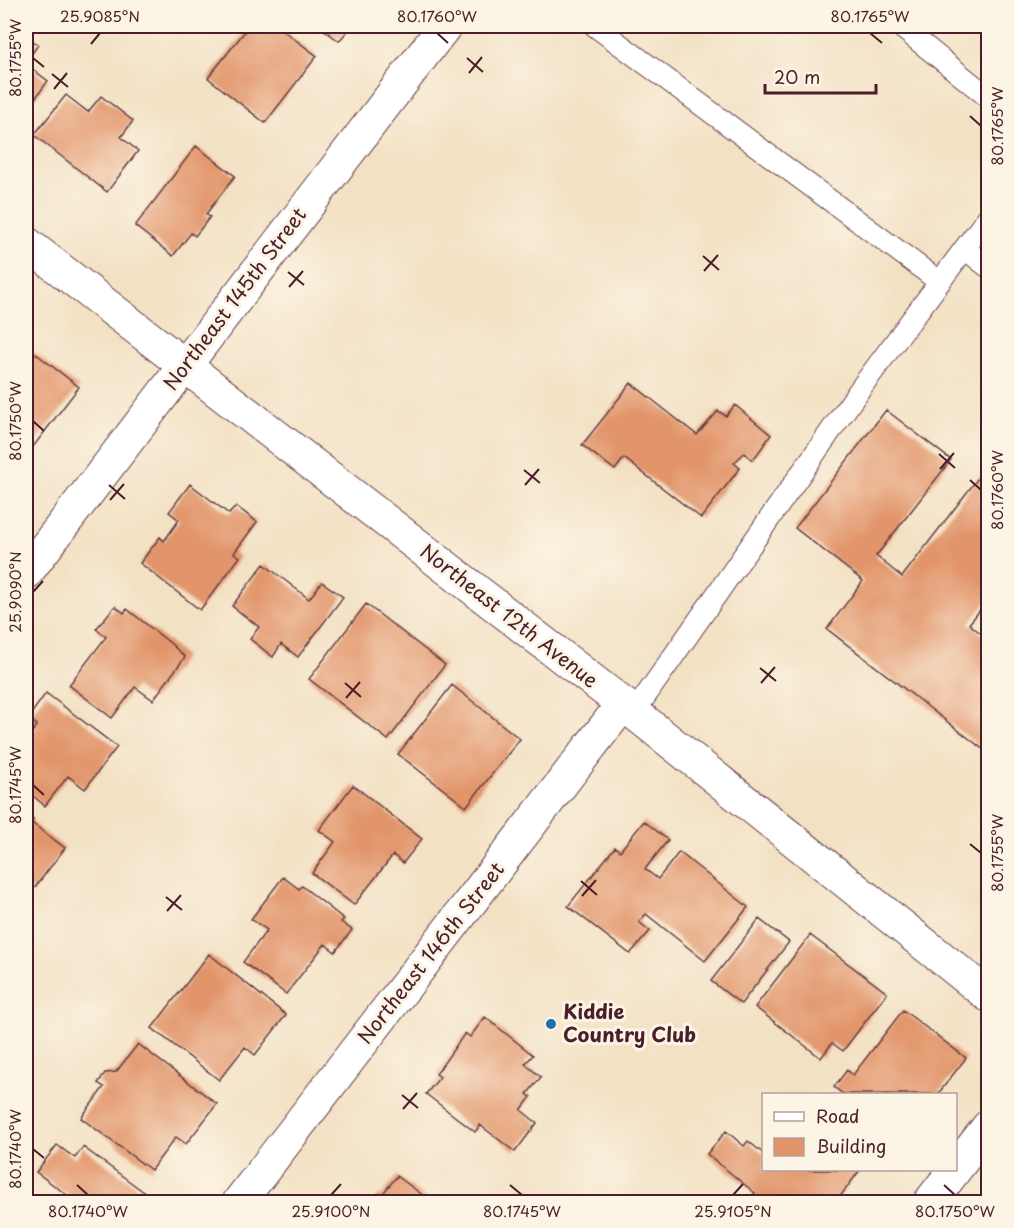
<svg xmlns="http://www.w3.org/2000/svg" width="1014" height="1228" font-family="'Playpen Sans',sans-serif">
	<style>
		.building { fill: #e2956a }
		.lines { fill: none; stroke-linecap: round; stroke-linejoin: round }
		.lane-casing { stroke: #633c42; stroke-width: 23 }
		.street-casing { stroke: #633c42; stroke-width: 35 }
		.secondary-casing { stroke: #633c42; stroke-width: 35 }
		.lane { stroke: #fff; stroke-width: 21 }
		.street { stroke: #fff; stroke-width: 33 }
		.secondary { stroke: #fff; stroke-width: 33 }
		.ticks { fill: none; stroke: #4a1f2b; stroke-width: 2 }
		.poi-dot { fill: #1f6fb2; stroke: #fcf5e5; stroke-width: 2 }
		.labels { text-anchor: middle; stroke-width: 6; stroke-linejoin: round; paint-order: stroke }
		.street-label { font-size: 20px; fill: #4a1f2b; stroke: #fcf5e5 }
		.poi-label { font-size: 20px; font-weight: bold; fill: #4a1f2b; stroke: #fcf5e5; text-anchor: start }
		.neatline { fill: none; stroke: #4a1f2b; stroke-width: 2 }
		.ticks-label { font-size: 15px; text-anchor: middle; fill: #4a1f2b }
	</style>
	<rect width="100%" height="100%" fill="#fcf5e5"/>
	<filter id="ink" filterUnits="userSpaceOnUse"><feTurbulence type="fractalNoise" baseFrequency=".0167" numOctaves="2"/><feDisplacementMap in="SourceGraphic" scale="12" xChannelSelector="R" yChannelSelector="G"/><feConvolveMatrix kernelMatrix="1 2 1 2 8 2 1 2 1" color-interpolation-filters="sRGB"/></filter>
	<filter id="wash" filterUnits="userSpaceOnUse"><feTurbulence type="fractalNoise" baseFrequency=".008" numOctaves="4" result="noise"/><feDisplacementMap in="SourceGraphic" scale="24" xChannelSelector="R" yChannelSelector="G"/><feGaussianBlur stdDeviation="1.35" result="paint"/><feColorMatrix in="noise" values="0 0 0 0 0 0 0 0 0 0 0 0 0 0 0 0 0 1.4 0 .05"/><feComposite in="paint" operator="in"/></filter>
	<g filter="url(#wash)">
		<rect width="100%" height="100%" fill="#f3e1c4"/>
		<g id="blocks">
			<path class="building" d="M 249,26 L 272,26 L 275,28 L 277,26 L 317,56 L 265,123 L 208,78 Z
				M 319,26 L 352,26 L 339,41 Z
				M 26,35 L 38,45 L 26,62 Z
				M 26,64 L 48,81 L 26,111 Z
				M 66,95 L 88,112 L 101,96 L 133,121 L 121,137 L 138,151 L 107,192 L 34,135 Z
				M 196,146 L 235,176 L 206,214 L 210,217 L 195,236 L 191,233 L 173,256 L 135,226 Z
				M 26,346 L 79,387 L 26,456 Z
				M 631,383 L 697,435 L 718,411 L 726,416 L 735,405 L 771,435 L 753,460 L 744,453 L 734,463 L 740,468 L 701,518 L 624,458 L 615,470 L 582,445 Z
				M 886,410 L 951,460 L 876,556 L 902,577 L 988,465 L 988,600 L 969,624 L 988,639 L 988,753 L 827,629 L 863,581 L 795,528 Z
				M 190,484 L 229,514 L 236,506 L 257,522 L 234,553 L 240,557 L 200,610 L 140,563 L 160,537 L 164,541 L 179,520 L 169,512 Z
				M 264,564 L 309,599 L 322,582 L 343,597 L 298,657 L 281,644 L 273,657 L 250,639 L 259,627 L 232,606 Z
				M 366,604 L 445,665 L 388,740 L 309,679 Z
				M 115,606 L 124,613 L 127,609 L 170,643 L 185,657 L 153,700 L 135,687 L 112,718 L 69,685 L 106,637 L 96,629 Z
				M 452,685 L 520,739 L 466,807 L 398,754 Z
				M 46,693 L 117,747 L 85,789 L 68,776 L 45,806 L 26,790 L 26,741 L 37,725 L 28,718 Z
				M 353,785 L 422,839 L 403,863 L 393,855 L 354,905 L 312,873 L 335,842 L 319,830 Z
				M 26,814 L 33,820 L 32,823 L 65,848 L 33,890 L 26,885 Z
				M 644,821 L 668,840 L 645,869 L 658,879 L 679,852 L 748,907 L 705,961 L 646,914 L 639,922 L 650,931 L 630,954 L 568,906 L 615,847 L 620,851 Z
				M 283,877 L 299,889 L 302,886 L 344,919 L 341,922 L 352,930 L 335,952 L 325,944 L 286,994 L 243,962 L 267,930 L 251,919 Z
				M 759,919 L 789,942 L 741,1004 L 711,981 Z
				M 810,935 L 887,993 L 843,1051 L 832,1043 L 821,1058 L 755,1007 Z
				M 209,954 L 286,1015 L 255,1055 L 245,1047 L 219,1080 L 152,1028 Z
				M 903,1010 L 966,1058 L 938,1094 L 843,1094 L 834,1087 L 847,1070 L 853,1075 Z
				M 485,1017 L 533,1055 L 525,1064 L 541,1077 L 527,1094 L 531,1097 L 521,1110 L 537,1123 L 515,1152 L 480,1125 L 475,1132 L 426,1094 L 440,1077 L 436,1074 L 465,1033 L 470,1037 Z
				M 138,1044 L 217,1104 L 186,1144 L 176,1137 L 151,1170 L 81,1118 L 104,1087 L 98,1083 L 105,1073 L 116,1072 Z
				M 726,1131 L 744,1146 L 748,1141 L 764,1154 L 764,1170 L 860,1170 L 836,1202 L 747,1202 L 755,1193 L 707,1154 Z
				M 57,1145 L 75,1158 L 83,1147 L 148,1195 L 142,1202 L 67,1202 L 71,1198 L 36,1172 Z
				M 397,1176 L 432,1202 L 373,1202 L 379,1194 L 381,1196 Z"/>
		</g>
	</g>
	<g filter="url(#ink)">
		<use href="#blocks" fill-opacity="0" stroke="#633c42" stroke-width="1.5"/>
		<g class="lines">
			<g class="lane-casing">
				<path id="lane" d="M 595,26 L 940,282
					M 900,26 L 988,97
					M 965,249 L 988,267
					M 633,714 L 860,389 L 988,217"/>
			</g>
			<g class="street-casing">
				<path id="street" d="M 26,573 L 445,26
					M 239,1202 L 623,704
					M 930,1202 L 988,1127"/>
			</g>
			<g class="secondary-casing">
				<path id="secondary" d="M 26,243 L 623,704 L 988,995"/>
			</g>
			<use href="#lane" class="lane"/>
			<use href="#street" class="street"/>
			<use href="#secondary" class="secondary"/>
		</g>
	</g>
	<path class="ticks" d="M 437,33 L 448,43M 870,33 L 882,43M 91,44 L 100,33M 33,58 L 44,67M 467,58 L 483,72M 469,73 L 482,57M 52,74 L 68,87M 54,89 L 67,73M 970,116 L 981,126M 703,256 L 719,270M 704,271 L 718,255M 288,272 L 304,285M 289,287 L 303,271M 33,421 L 44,431M 939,454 L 955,468M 940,469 L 954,453M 524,470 L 540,483M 970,480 L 981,490M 109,485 L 125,499M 525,485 L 539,469M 110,500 L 124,484M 33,592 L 43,581M 760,668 L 776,681M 345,683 L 361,697M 761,683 L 775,667M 346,698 L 360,682M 33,785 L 44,795M 970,844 L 981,853M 581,881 L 597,895M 582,896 L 596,880M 166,897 L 182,910M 167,911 L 181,895M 402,1095 L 418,1108M 403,1109 L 417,1093M 33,1149 L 44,1158M 77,1185 L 88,1195M 510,1185 L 522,1195M 944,1185 L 955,1195M 331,1195 L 341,1184M 733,1195 L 743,1184"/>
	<circle class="poi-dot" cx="551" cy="1024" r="6"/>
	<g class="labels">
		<g class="street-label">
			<text transform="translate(235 299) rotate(-53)" y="7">Northeast 145th Street</text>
			<text transform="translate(509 616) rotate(38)" y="7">Northeast 12th Avenue</text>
			<text transform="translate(431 953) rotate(-52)" y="7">Northeast 146th Street</text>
		</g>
		<g class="poi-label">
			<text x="563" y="1019">Kiddie<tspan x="563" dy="23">Country Club</tspan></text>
		</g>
	</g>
	<rect width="1014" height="1228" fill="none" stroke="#fcf5e5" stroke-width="66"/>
	<rect x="762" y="1093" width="195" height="78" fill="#fcf5e5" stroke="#b59f9b" stroke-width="1.5"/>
	<rect x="774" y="1112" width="30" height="9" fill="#ffffff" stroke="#b59f9b" stroke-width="1.5"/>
	<text x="816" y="1123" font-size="18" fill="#4a1f2b">Road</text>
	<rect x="774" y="1138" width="30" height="18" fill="#e2956a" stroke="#b59f9b" stroke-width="1.5"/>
	<text x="816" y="1153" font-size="18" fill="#4a1f2b">Building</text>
	<path d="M765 84v9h111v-9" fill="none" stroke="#4a1f2b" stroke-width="3"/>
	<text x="774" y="84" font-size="18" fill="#4a1f2b" stroke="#fcf5e5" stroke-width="4.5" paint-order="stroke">20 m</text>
	<rect x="33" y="33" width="948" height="1162" class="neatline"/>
	<g class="ticks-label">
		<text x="100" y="22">25.9085°N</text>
		<text x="437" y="22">80.1760°W</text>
		<text x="870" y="22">80.1765°W</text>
		<text transform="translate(16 58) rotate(-90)" y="5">80.1755°W</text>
		<text transform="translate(998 126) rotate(-90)" y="5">80.1765°W</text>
		<text transform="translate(16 421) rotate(-90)" y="5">80.1750°W</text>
		<text transform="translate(998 490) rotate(-90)" y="5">80.1760°W</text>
		<text transform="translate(16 592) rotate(-90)" y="5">25.9090°N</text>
		<text transform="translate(16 785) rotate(-90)" y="5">80.1745°W</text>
		<text transform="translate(998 853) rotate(-90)" y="5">80.1755°W</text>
		<text transform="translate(16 1149) rotate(-90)" y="5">80.1740°W</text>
		<text x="88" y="1217">80.1740°W</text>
		<text x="331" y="1217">25.9100°N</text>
		<text x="522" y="1217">80.1745°W</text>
		<text x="733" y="1217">25.9105°N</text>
		<text x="955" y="1217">80.1750°W</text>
	</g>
</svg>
